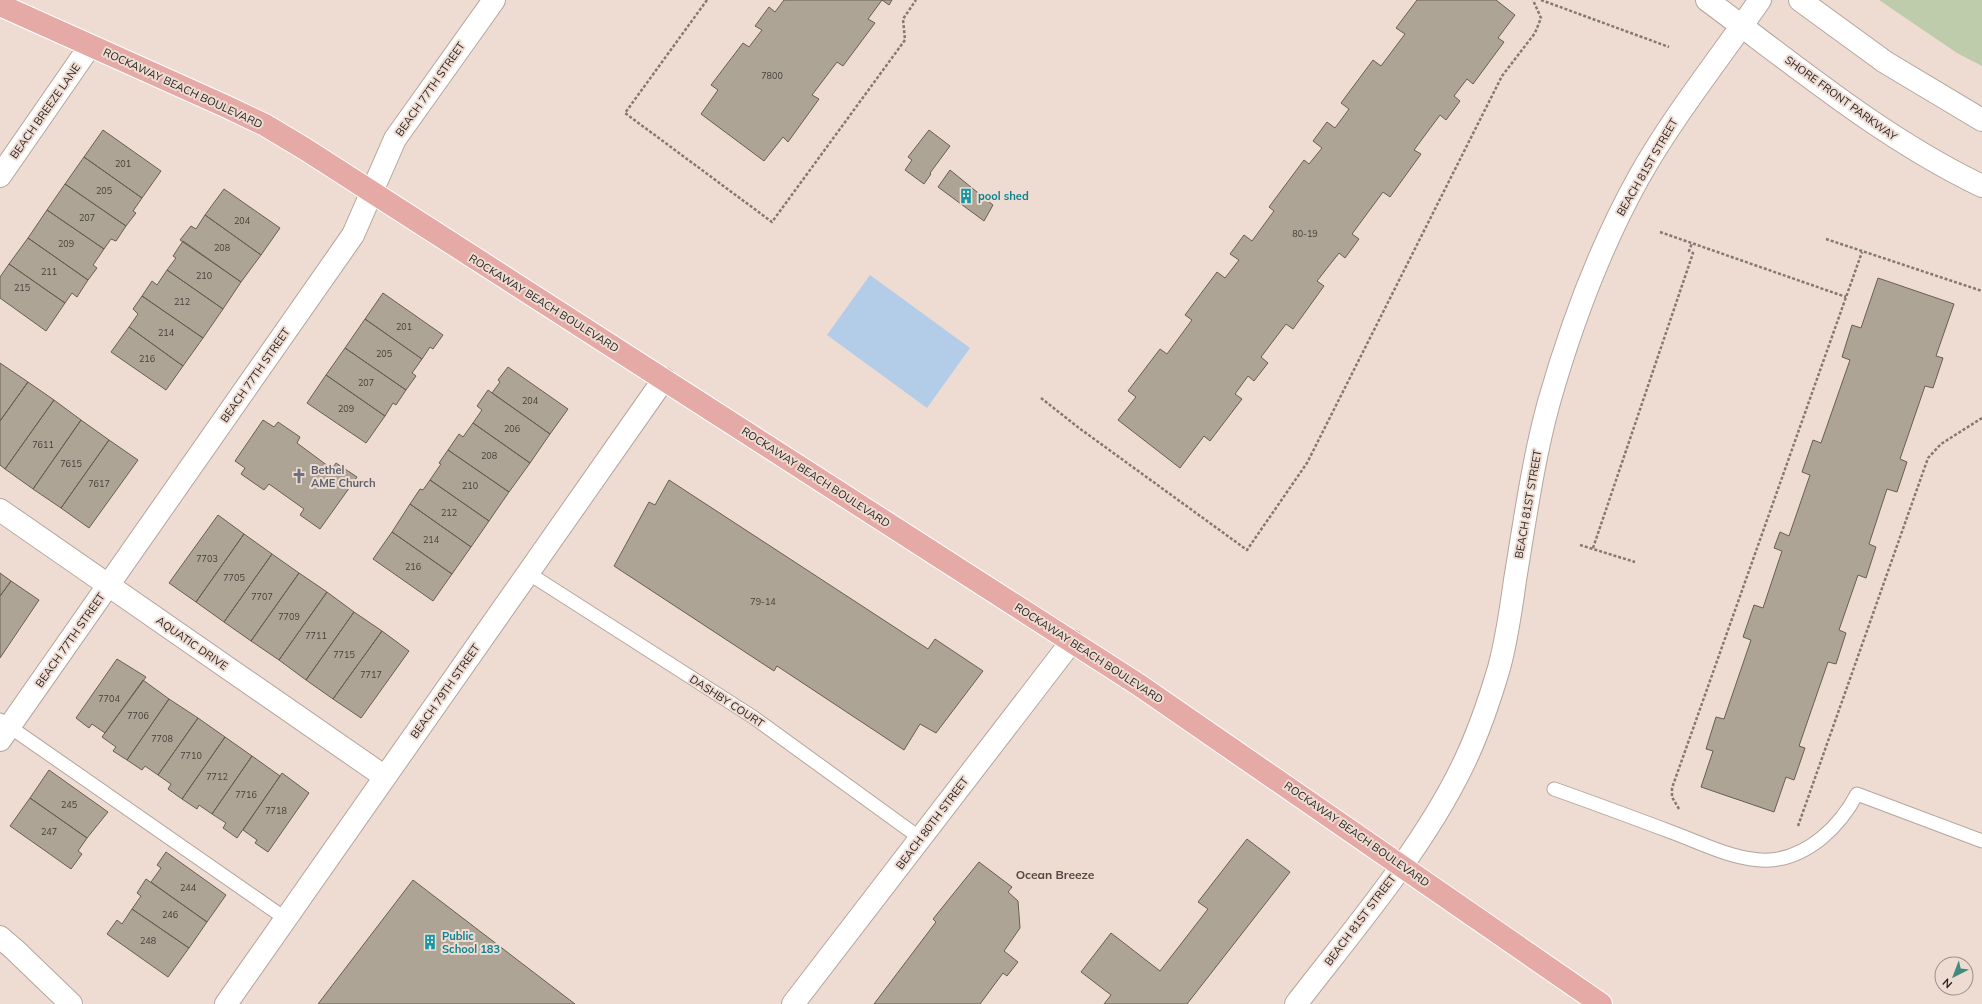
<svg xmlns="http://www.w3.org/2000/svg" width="1982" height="1004" font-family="Mulish,sans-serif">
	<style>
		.green { fill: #bfccab }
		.water { fill: #b3cce7 }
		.building { fill: #aea496; stroke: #685e52 }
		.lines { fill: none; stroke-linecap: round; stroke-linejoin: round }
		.lane-casing { stroke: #b5a59c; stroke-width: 15 }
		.street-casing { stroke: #b5a59c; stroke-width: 24 }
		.secondary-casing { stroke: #b5a59c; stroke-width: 24 }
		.primary-casing { stroke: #fff; stroke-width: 24 }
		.path { stroke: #847872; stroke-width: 2.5; stroke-dasharray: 3 2; stroke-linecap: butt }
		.lane { stroke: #fff; stroke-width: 13 }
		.street { stroke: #fff; stroke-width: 22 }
		.secondary { stroke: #fff; stroke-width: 22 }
		.primary { stroke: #e5aaa6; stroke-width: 22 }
		.labels { text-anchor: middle; stroke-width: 4; stroke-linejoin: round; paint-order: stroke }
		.number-label { font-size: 9px; fill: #464039 }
		.street-label { font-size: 11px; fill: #241e1a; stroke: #eedcd3 }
		.culture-label { font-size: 11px; font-weight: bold; fill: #0d838f; stroke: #eedcd3; text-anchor: start }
		.worship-label { font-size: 11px; font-weight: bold; fill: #5b616d; stroke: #eedcd3; text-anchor: start }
		.neighbourhood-label { font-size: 12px; font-weight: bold; fill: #564840; stroke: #eedcd3 }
	</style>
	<rect width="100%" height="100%" fill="#eedcd3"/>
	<path class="green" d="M 1879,0 L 1982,0 L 1982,66 L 1957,53 Z"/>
	<path class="water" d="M 870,275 L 970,348 L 927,408 L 827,335 Z"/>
	<path class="building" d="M 784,0 L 892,0 L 889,5 L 882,0 L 868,19 L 875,23 L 843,66 L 837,62 L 812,95 L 819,99 L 788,142 L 783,137 L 764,161 L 701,114 L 718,90 L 711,85 L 743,43 L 749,47 L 762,30 L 755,26 L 769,7 L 775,12 Z
		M 1417,0 L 1496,0 L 1515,15 L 1498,38 L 1504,42 L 1473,84 L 1467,79 L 1454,96 L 1460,101 L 1446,120 L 1440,115 L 1414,150 L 1421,154 L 1390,197 L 1383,192 L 1352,234 L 1359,239 L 1345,258 L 1339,253 L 1317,281 L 1324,286 L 1293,329 L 1286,324 L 1261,357 L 1268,363 L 1254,381 L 1248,376 L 1235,394 L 1242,399 L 1210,441 L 1204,436 L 1180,468 L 1118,420 L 1136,397 L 1128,391 L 1160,349 L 1167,354 L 1192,320 L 1185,315 L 1217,272 L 1225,278 L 1239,260 L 1230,254 L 1244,235 L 1252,241 L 1274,211 L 1269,207 L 1304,160 L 1309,164 L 1322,148 L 1313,141 L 1327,122 L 1335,128 L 1349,109 L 1341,103 L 1373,60 L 1381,66 L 1405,34 L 1396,28 Z
		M 103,130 L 161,171 L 142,198 L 84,157 Z
		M 929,130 L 950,146 L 930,173 L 931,174 L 924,184 L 905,170 L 912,160 L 908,157 Z
		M 84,157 L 142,198 L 133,211 L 136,213 L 126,226 L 65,184 Z
		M 950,170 L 993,205 L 984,221 L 938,187 Z
		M 65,184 L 126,226 L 116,241 L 111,239 L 104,249 L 47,210 Z
		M 224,189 L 280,228 L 261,255 L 205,215 Z
		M 47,210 L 104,249 L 93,265 L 97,268 L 88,280 L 28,238 Z
		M 205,215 L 261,255 L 241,282 L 180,240 L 191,226 L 196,229 Z
		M 28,238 L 88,280 L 77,297 L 72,293 L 65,303 L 9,264 Z
		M 183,241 L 241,282 L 223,309 L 167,270 L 176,258 L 173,256 Z
		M 9,264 L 65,303 L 46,331 L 0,298 L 0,277 Z
		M 167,270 L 223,309 L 203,338 L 142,296 L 152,281 L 157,285 Z
		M 1878,278 L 1954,304 L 1936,356 L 1943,358 L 1933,388 L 1925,386 L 1900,459 L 1907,462 L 1897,492 L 1887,489 L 1869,544 L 1876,547 L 1866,578 L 1858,575 L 1839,630 L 1846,633 L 1836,664 L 1828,662 L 1799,746 L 1805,748 L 1794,780 L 1786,777 L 1774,812 L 1701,787 L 1713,751 L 1706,749 L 1716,717 L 1724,719 L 1751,640 L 1743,637 L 1754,605 L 1763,608 L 1782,551 L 1774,548 L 1780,532 L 1789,536 L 1810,475 L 1802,472 L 1813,440 L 1821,443 L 1850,360 L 1842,357 L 1852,325 L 1861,328 Z
		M 383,293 L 443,335 L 433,349 L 430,347 L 422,359 L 365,319 Z
		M 142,296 L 203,338 L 183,366 L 129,327 L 138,314 L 133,309 Z
		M 365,319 L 422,359 L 412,373 L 416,376 L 406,390 L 345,348 Z
		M 129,327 L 183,366 L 166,390 L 111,352 Z
		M 345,348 L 406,390 L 396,405 L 393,403 L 385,416 L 326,375 Z
		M 0,363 L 28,382 L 0,421 Z
		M 508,367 L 568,409 L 550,434 L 492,393 L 500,382 L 498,380 Z
		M 326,375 L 385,416 L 366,443 L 307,403 Z
		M 28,382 L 54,400 L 5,469 L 0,465 L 0,421 Z
		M 488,390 L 550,434 L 530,463 L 473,423 L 482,410 L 477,406 Z
		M 54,400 L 81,420 L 33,489 L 5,469 Z
		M 81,420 L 109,440 L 61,508 L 33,489 Z
		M 263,420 L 274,427 L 278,422 L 300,437 L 297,443 L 332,469 L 336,463 L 357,477 L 320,529 L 300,515 L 304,509 L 269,484 L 264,490 L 241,474 L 245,468 L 235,461 Z
		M 473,423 L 530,463 L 509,492 L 448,450 L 459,434 L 463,437 Z
		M 109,440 L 138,460 L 89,528 L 61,508 Z
		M 448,450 L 509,492 L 489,521 L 430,480 L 441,464 L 439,463 Z
		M 430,480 L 489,521 L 471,547 L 410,504 L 420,489 L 423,490 Z
		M 669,480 L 928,649 L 935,639 L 983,671 L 936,733 L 920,724 L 904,750 L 777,666 L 774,671 L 614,566 L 649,502 L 655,505 Z
		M 410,504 L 471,547 L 452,574 L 392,532 Z
		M 218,515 L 244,534 L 196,602 L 169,583 Z
		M 392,532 L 452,574 L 433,601 L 373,559 Z
		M 244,534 L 272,554 L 224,622 L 196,602 Z
		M 272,554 L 299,573 L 251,641 L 224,622 Z
		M 0,573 L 11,581 L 0,596 Z
		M 299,573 L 327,592 L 279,660 L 251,641 Z
		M 11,581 L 39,600 L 0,658 L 0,596 Z
		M 327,592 L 354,612 L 306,680 L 279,660 Z
		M 354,612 L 382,631 L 333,699 L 306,680 Z
		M 382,631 L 409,651 L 361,718 L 333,699 Z
		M 117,659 L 146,677 L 105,733 L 92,724 L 89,728 L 76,718 Z
		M 143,680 L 169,699 L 127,760 L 113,751 L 116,747 L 102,737 Z
		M 169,699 L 198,718 L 158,775 L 145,766 L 142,770 L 127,760 Z
		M 198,718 L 225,737 L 182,799 L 168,789 L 171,784 L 158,775 Z
		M 225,737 L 252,756 L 212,814 L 199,805 L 197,809 L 182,799 Z
		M 252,756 L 280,776 L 237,838 L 223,828 L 226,823 L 212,814 Z
		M 49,770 L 108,812 L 87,838 L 30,798 Z
		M 282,773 L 309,793 L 268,852 L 255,843 L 257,840 L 243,830 Z
		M 30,798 L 87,838 L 78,851 L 82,854 L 71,869 L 10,826 Z
		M 1247,839 L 1290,872 L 1187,1004 L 1104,1004 L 1111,995 L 1081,972 L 1111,933 L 1160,971 L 1208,909 L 1198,902 Z
		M 166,852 L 226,895 L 207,922 L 151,882 L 161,868 L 157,865 Z
		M 979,862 L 1012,887 L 1008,892 L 1018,901 L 1020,928 L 1004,951 L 1018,962 L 1007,976 L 1003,973 L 980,1004 L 874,1004 L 936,922 L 933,919 Z
		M 146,879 L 207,922 L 189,948 L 132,909 L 141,896 L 137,893 Z
		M 413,880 L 575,1004 L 318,1004 Z
		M 132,909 L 189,948 L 168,977 L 107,934 L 117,920 L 122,924 Z"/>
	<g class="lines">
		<g class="lane-casing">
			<path id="lane" d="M 528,573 L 753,717 L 920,838
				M 0,720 L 286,919
				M 1554,789 C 1594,803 1634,818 1674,833 C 1704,844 1738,862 1770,860 C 1809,857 1840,826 1857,794 L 1982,841"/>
		</g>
		<g class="street-casing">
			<path id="street" d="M 0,176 L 90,46
				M 0,510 L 385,777
				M 0,740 L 353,235 L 395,139 L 494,0
				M 0,937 L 15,950 L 71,1004
				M 226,1004 L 664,379
				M 793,1004 L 1072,641
				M 1296,1004 C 1353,930 1420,852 1461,769 C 1477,737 1489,702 1499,668 C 1507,639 1511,609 1515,580 C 1525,520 1533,460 1549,402 C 1571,325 1600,247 1639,177 C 1674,115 1719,59 1760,0"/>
		</g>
		<g class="secondary-casing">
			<path id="secondary" d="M 1707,0 C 1796,66 1882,138 1982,186
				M 1800,0 L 1885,62 L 1982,120"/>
		</g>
		<g class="primary-casing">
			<path id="primary" d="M 0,5 L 225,106 L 265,125 L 305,149 L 1139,685 L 1601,1004"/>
		</g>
		<path class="path" d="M 707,0 L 625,113 L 772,222 L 905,40 L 903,19 L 916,0
			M 1541,0 L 1669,47
			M 1660,232 L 1846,297
			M 1826,239 L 1982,291
			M 1041,398 L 1079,428 L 1247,550 L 1307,463 L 1502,76 L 1535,33 L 1541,18 L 1533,0
			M 1580,545 L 1635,562
			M 1593,548 L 1691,259 L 1693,253 L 1689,251 L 1692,243
			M 1679,809 L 1672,797 L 1672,788 L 1862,252
			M 1798,826 L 1928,458 L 1941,444 L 1982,418"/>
		<use href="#lane" class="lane"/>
		<use href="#street" class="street"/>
		<use href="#secondary" class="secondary"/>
		<use href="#primary" class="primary"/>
	</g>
	<defs>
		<g id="building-bare" transform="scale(1.2)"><path d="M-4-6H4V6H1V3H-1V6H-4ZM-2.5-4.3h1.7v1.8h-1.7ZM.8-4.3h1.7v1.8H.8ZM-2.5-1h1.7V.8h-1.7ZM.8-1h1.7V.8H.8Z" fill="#0f9aa8" stroke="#eedcd3" stroke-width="2.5" paint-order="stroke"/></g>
		<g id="church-bare" transform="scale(1.2)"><path d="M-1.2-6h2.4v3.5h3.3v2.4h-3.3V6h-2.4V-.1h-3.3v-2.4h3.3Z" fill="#6b7280" stroke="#eedcd3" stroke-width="2.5" paint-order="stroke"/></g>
	</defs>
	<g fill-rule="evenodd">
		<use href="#building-bare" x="966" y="196"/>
		<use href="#church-bare" x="299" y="476"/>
		<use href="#building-bare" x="430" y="942"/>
	</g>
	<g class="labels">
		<g class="number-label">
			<text x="772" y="79">7800</text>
			<text x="123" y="167">201</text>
			<text x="104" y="194">205</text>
			<text x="87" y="221">207</text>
			<text x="242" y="224">204</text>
			<text x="1305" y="237">80-19</text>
			<text x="66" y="247">209</text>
			<text x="222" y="251">208</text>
			<text x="49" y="275">211</text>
			<text x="204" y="279">210</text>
			<text x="22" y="291">215</text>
			<text x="182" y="305">212</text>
			<text x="404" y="330">201</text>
			<text x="166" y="336">214</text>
			<text x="384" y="357">205</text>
			<text x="147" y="362">216</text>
			<text x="366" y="386">207</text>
			<text x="530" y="404">204</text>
			<text x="346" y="412">209</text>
			<text x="512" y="432">206</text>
			<text x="43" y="448">7611</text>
			<text x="489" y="459">208</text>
			<text x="71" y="467">7615</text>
			<text x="99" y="487">7617</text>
			<text x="470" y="489">210</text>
			<text x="449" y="516">212</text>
			<text x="431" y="543">214</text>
			<text x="207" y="562">7703</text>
			<text x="413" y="570">216</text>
			<text x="234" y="581">7705</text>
			<text x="262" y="600">7707</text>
			<text x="763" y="605">79-14</text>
			<text x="289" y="620">7709</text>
			<text x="316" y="639">7711</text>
			<text x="344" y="658">7715</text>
			<text x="371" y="678">7717</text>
			<text x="109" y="702">7704</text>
			<text x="138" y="719">7706</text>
			<text x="162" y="742">7708</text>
			<text x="191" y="759">7710</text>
			<text x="217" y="780">7712</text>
			<text x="246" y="798">7716</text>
			<text x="69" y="808">245</text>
			<text x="276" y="814">7718</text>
			<text x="49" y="835">247</text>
			<text x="188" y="891">244</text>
			<text x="170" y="918">246</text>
			<text x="148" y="944">248</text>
		</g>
		<g class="street-label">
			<text transform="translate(183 88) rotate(25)" y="4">ROCKAWAY BEACH BOULEVARD</text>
			<text transform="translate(430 89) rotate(-55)" y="4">BEACH 77TH STREET</text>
			<text transform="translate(1841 98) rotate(36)" y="4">SHORE FRONT PARKWAY</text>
			<text transform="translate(45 111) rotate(-55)" y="4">BEACH BREEZE LANE</text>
			<text transform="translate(1647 167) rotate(-60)" y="4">BEACH 81ST STREET</text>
			<text transform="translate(544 303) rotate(32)" y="4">ROCKAWAY BEACH BOULEVARD</text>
			<text transform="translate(255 375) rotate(-55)" y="4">BEACH 77TH STREET</text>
			<text transform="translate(816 477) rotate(33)" y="4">ROCKAWAY BEACH BOULEVARD</text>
			<text transform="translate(1528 504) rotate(-80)" y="4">BEACH 81ST STREET</text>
			<text transform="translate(70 640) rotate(-55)" y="4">BEACH 77TH STREET</text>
			<text transform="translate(192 643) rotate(35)" y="4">AQUATIC DRIVE</text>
			<text transform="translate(1089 653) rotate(33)" y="4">ROCKAWAY BEACH BOULEVARD</text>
			<text transform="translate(445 691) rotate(-55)" y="4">BEACH 79TH STREET</text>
			<text transform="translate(727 701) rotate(33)" y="4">DASHBY COURT</text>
			<text transform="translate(932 823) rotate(-53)" y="4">BEACH 80TH STREET</text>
			<text transform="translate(1357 834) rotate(35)" y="4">ROCKAWAY BEACH BOULEVARD</text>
			<text transform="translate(1360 920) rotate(-53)" y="4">BEACH 81ST STREET</text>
		</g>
		<g class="culture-label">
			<text x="978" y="200">pool shed</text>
			<text x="442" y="940">Public<tspan x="442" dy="13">School 183</tspan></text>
		</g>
		<g class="worship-label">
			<text x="311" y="474">Bethel<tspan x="311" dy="13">AME Church</tspan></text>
		</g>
		<g class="neighbourhood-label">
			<text x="1055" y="879">Ocean Breeze</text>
		</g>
	</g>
	<g transform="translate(1954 976) rotate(222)"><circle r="19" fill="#eedcd3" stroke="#9d9089"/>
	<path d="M0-3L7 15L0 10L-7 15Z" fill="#44897f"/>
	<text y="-6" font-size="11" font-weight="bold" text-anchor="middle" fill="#241e1a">N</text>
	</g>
</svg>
